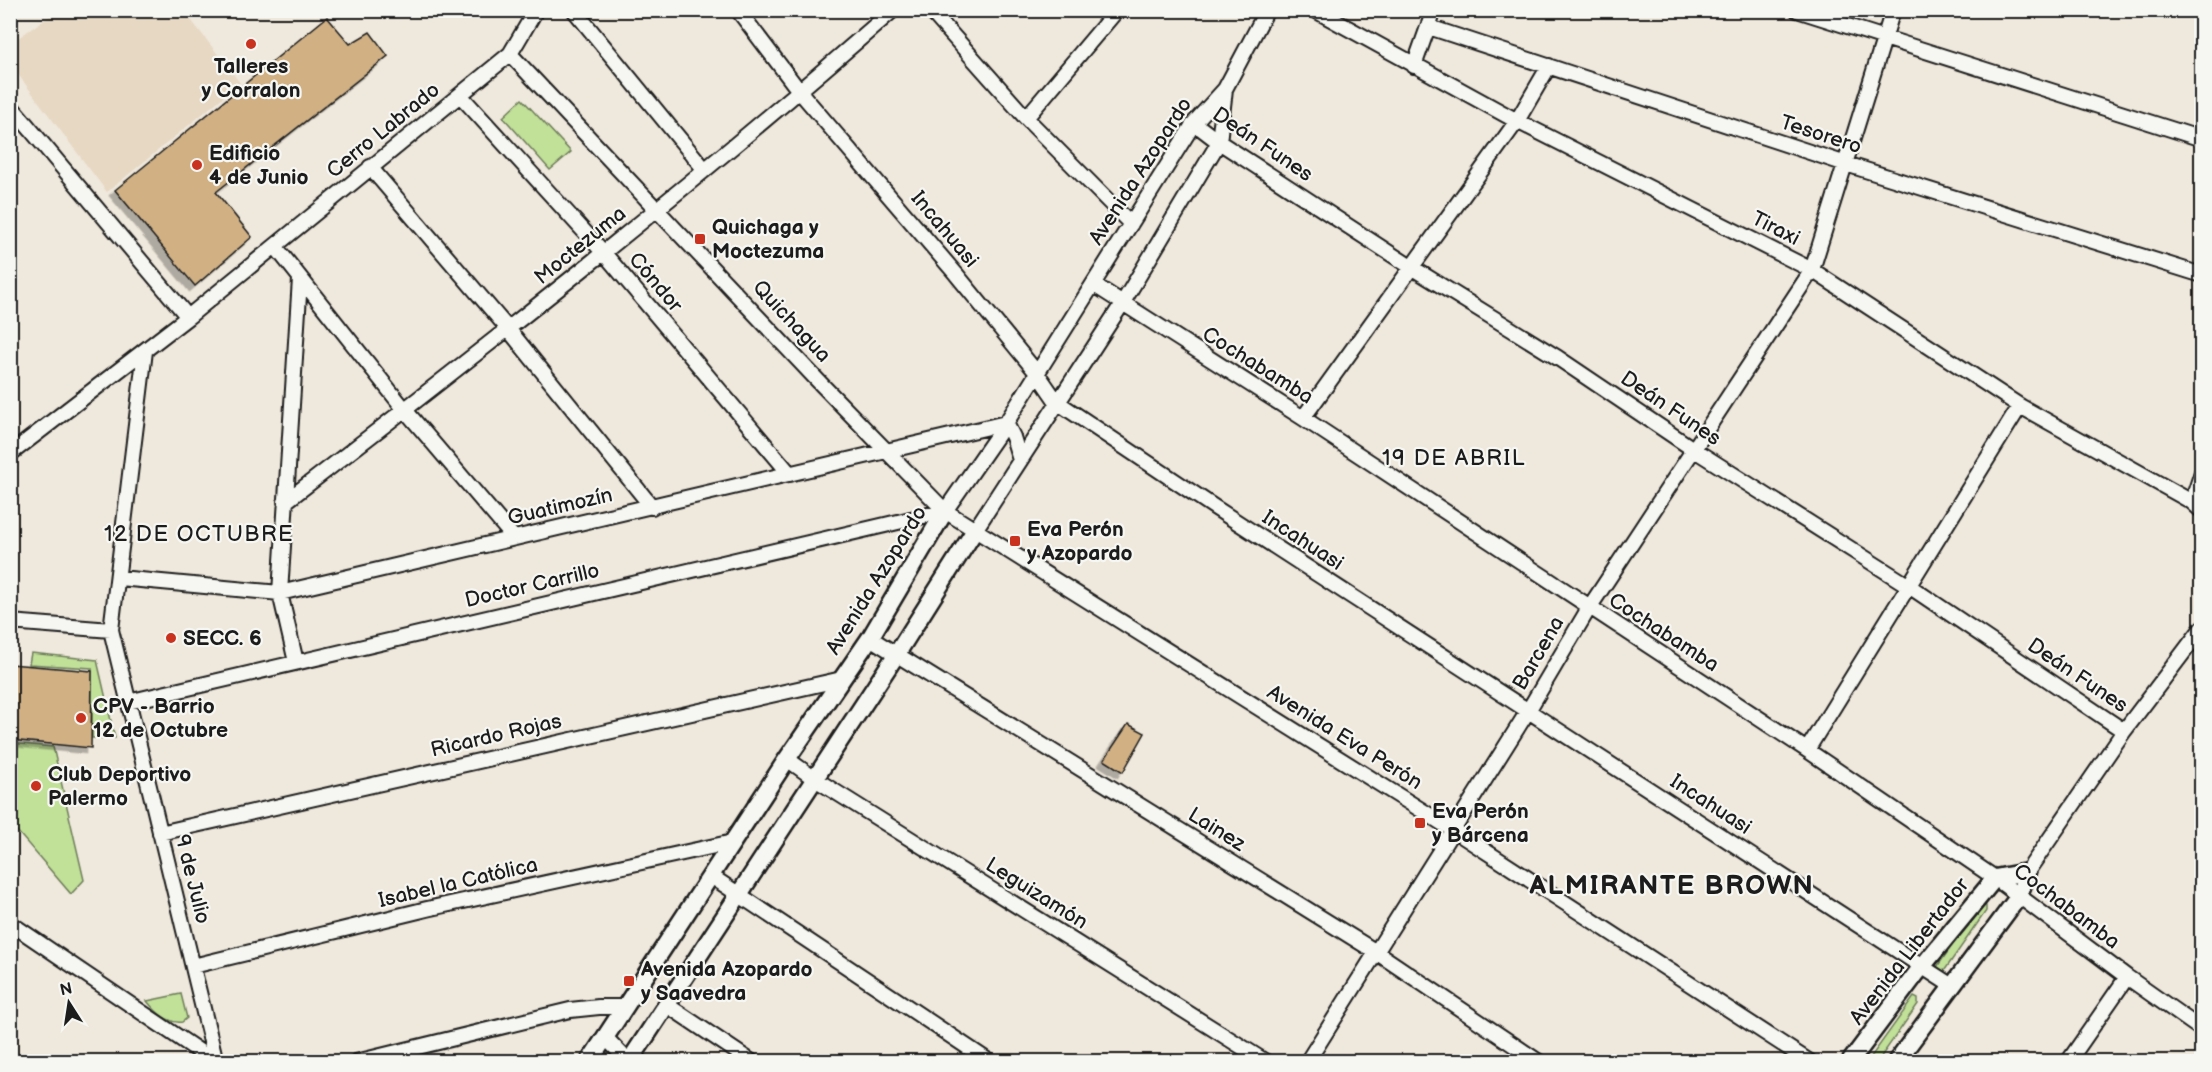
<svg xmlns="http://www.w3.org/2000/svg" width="2212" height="1072" font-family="'Balsamiq Sans',sans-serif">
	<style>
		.built { fill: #e6d8c2 }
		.green { fill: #c1e098; stroke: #6e7e5a; stroke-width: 1.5 }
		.building { fill: #d1b184; stroke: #1c1c1c; stroke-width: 1.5; filter: url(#shadow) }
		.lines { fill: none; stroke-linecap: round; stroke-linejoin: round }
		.minor-casing { stroke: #1c1c1c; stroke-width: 18 }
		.tertiary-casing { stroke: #1c1c1c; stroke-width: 21 }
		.minor { stroke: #f6f6f2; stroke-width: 14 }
		.tertiary { stroke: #f6f6f2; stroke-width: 16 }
		.poi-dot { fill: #c8321e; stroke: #f6f6f2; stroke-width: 2 }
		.labels { text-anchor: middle; stroke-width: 4.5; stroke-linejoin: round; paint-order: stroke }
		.poi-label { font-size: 21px; font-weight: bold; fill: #1c1c1c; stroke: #f6f6f2; text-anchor: start }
		.street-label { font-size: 21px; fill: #1c1c1c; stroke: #f6f6f2 }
		.neighbourhood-label { font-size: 22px; letter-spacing: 1.5px; fill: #1c1c1c; stroke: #f6f6f2 }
		.district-label { font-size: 27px; font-weight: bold; letter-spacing: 1.5px; fill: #1c1c1c; stroke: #f6f6f2 }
	</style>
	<defs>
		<filter id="shadow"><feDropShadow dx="-5.5" dy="5.5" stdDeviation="0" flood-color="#0004"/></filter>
	</defs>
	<rect width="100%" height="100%" fill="#efe8dc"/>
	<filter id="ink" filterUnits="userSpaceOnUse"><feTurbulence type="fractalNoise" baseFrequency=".0167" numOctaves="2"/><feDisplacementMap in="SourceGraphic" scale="12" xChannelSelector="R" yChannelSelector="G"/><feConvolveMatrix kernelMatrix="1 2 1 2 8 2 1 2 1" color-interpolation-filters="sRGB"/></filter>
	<g filter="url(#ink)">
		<path class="built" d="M 57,11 L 184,11 L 240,83 L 107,192 L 11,65 L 11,43 Z"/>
		<path class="green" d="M 522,99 L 571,152 L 550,170 L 503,117 Z
			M 31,653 L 97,660 L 115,738 L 92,738 L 92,668 L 29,664 Z
			M 10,743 L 53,747 L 84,880 L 71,894 L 11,824 Z
			M 1982,904 L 1986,906 L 1986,911 L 1940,977 L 1934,971 Z
			M 181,994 L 187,1018 L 182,1022 C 168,1024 155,1011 147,1001 Z
			M 1914,997 L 1918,999 L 1918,1004 L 1878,1061 L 1868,1061 Z"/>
		<path class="building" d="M 327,17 L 350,44 L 370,32 L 388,56 L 216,192 L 252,237 L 195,286 L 115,190 Z
			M 10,664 L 92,671 L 91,748 L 10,740 Z
			M 1128,724 L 1145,733 L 1123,772 L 1104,760 Z"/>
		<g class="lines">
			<g class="minor-casing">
				<path id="minor" d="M 574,10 L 705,170
					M 738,10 L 800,92 L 956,274 L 1037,373 L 1057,402 L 1214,507 L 1952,986
					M 930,10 L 1026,118 L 1131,224
					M 1315,10 L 1517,121 L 1812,270 L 2020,406 L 2192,502 L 2202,511
					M 1797,10 L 2202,139
					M 1429,27 L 1846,164 L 2202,275
					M 510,54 L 822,385 L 945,511 L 1453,830 L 1810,1062
					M 1414,66 L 1434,10
					M 460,95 L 603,252 L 790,474
					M 10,105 L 188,317
					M 1026,118 L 1117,10
					M 1194,123 L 1219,142 L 1411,267 L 1558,358 L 1693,449 L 1909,586 L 2124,731
					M 370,167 L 509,330 L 652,507
					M 275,246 L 405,410 L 514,538
					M 1093,284 L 1303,418 L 1807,750 L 1995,878 L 2127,977 L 2202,1030
					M 145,351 L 111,630 L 216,1062
					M 1303,418 L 1517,121 L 1549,66
					M 1006,423 L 1013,437 L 1020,460
					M 10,454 L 188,317 L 510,54 L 536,10
					M 285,502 C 492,343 697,182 893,10
					M 2192,502 L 2202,472
					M 945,511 L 1006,423 L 1194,123 L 1225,89 L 1267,10
					M 975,530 L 1122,304 L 1219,142 L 1225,89
					M 119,578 L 280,593 L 1006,423
					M 10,622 L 111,630
					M 870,638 L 1376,952 L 1539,1062
					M 296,662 L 280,593 L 300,279
					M 128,702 L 945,511
					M 1807,750 L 2020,406
					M 787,759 L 815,779 L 1266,1062
					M 160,833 L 842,679
					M 2027,872 L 2124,731 L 2202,628
					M 711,876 L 990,1062
					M 10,923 L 215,1062
					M 193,966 L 427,909 L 733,842
					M 667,1005 L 752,1062
					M 605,1037 L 629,1062
					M 356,1062 L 570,1010 L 599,1007 L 624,1007
					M 1307,1062 L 1528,711 L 1589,608 L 1812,270 L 1893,10
					M 2068,1062 L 2127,977"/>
			</g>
			<g class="tertiary-casing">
				<path id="tertiary" d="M 589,1062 L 787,759 L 870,638 L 945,511
					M 629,1062 L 896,655 L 975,530
					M 1850,1062 L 1916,974 L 1995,878 L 2027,872
					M 1896,1062 L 2019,896 L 2027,872"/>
			</g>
			<use href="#minor" class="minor"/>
			<use href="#tertiary" class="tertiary"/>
		</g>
	</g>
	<g class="poi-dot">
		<circle cx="251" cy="44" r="6"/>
		<circle cx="197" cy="165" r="6"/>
		<rect x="694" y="233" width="12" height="12" rx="3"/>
		<rect x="1009" y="535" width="12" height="12" rx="3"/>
		<circle cx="171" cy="638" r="6"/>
		<circle cx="81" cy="718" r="6"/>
		<circle cx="36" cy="786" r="6"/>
		<rect x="1414" y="817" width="12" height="12" rx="3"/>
		<rect x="623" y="975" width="12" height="12" rx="3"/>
	</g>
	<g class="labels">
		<g class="poi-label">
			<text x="251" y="73" text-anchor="middle">Talleres<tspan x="251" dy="24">y Corralon</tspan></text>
			<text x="209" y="160">Edificio<tspan x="209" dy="24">4 de Junio</tspan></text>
			<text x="712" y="234">Quichaga y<tspan x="712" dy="24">Moctezuma</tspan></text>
			<text x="1027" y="536">Eva Perón<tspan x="1027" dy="24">y Azopardo</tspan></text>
			<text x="183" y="645">SECC. 6</text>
			<text x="93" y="713">CPV - Barrio<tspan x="93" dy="24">12 de Octubre</tspan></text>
			<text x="48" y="781">Club Deportivo<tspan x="48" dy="24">Palermo</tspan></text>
			<text x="1432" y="818">Eva Perón<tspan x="1432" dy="24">y Bárcena</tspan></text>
			<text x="641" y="976">Avenida Azopardo<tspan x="641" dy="24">y Saavedra</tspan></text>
		</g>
		<g class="street-label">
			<text transform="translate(383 130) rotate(-39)" y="7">Cerro Labrado</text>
			<text transform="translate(1821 134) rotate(18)" y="7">Tesorero</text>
			<text transform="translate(1263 144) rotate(34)" y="7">Deán Funes</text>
			<text transform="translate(1140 171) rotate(-57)" y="7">Avenida Azopardo</text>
			<text transform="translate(1776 228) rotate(27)" y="7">Tiraxi</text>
			<text transform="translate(945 229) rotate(50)" y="7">Incahuasi</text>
			<text transform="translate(580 245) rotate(-39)" y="7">Moctezuma</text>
			<text transform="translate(656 282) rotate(50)" y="7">Cóndor</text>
			<text transform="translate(792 321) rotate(47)" y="7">Quichagua</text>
			<text transform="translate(1258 365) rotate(32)" y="7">Cochabamba</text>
			<text transform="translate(1671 408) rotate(34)" y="7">Deán Funes</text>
			<text transform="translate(560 506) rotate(-13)" y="7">Guatimozín</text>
			<text transform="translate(1303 540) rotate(33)" y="7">Incahuasi</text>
			<text transform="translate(876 580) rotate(-58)" y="7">Avenida Azopardo</text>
			<text transform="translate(532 585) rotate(-13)" y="7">Doctor Carrillo</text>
			<text transform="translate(1664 632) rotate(33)" y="7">Cochabamba</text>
			<text transform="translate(1538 653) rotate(-60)" y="7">Barcena</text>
			<text transform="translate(2078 675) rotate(34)" y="7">Deán Funes</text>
			<text transform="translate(496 735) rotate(-13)" y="7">Ricardo Rojas</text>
			<text transform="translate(1345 737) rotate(32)" y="7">Avenida Eva Perón</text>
			<text transform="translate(1711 804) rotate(33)" y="7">Incahuasi</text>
			<text transform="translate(1217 829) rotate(32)" y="7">Lainez</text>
			<text transform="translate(193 879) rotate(76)" y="7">9 de Julio</text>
			<text transform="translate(458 882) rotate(-13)" y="7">Isabel la Católica</text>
			<text transform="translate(1037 893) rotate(32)" y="7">Leguizamón</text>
			<text transform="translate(2067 906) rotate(37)" y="7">Cochabamba</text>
			<text transform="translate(1909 951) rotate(-52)" y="7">Avenida Libertador</text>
		</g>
		<g class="neighbourhood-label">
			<text x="1454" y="465">19 DE ABRIL</text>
			<text x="199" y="541">12 DE OCTUBRE</text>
		</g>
		<g class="district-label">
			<text x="1672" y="894">ALMIRANTE BROWN</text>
		</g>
	</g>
	<rect width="2212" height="1072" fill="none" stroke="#f6f6f2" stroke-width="36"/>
	<rect x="18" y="18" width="2176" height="1036" fill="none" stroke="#1c1c1c" stroke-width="2" filter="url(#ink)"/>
	<g transform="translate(69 1003) rotate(348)" stroke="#f6f6f2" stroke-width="4.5" paint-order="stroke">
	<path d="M0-4.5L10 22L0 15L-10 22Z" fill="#1c1c1c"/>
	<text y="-9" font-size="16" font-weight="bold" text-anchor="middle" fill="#1c1c1c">N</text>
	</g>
</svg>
